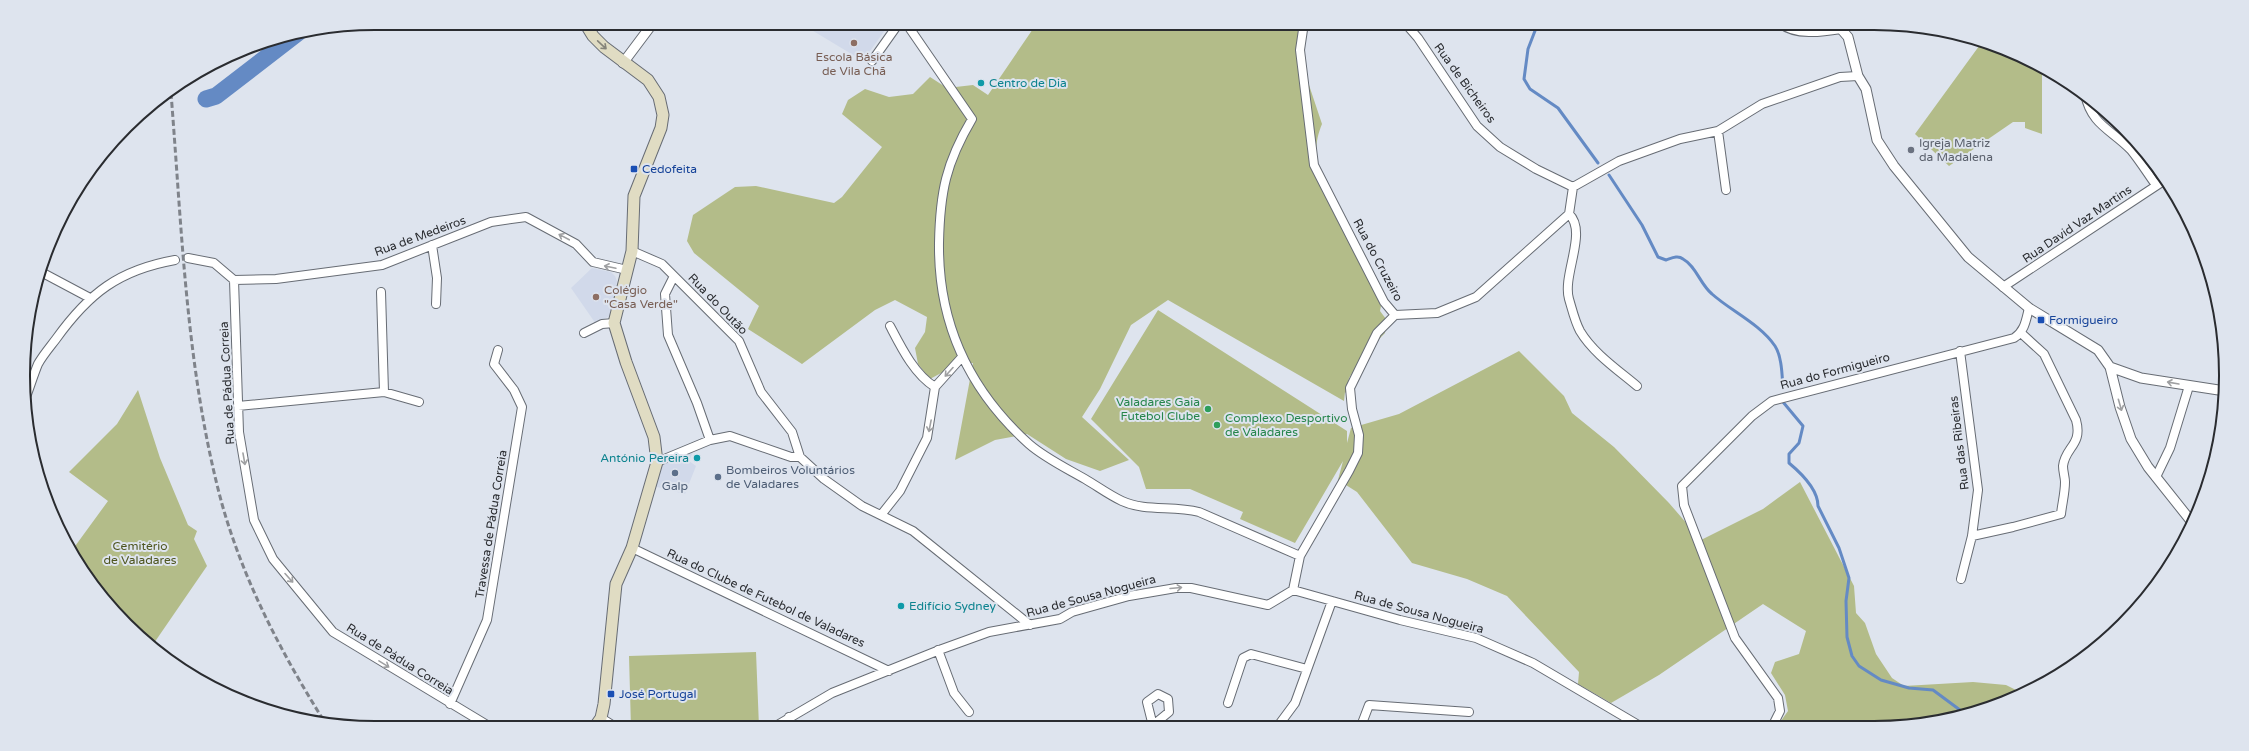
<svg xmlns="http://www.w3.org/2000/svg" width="2249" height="751" font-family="'Varela Round',sans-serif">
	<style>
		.built { fill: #d1d9ea }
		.green { fill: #b3bc89 }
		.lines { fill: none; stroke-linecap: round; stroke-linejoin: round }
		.stream { stroke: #648ac4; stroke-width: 3 }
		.river { stroke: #648ac4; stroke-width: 17 }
		.minor-casing { stroke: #676c74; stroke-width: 10 }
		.tertiary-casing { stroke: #676c74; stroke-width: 11 }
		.secondary-casing { stroke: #676c74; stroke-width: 13 }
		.minor { stroke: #fff; stroke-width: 8 }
		.tertiary { stroke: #fff; stroke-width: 9 }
		.secondary { stroke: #e0dcc3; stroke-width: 11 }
		.rail { stroke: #7f838a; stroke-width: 3; stroke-dasharray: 6 3; stroke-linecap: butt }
		.oneway { stroke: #85847a }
		.oneway2 { stroke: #9fa0a2 }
		.education-dot { fill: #8d6e63; stroke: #dee4ee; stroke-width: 1.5 }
		.culture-dot { fill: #0f9aa8; stroke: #dee4ee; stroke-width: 1.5 }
		.worship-dot { fill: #6b7280; stroke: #dee4ee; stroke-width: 1.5 }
		.transit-dot { fill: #1a4fb4; stroke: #dee4ee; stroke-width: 1.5 }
		.leisure-dot { fill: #2e9e5b; stroke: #dee4ee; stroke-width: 1.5 }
		.service-dot { fill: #5c6f8a; stroke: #dee4ee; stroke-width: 1.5 }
		.labels { text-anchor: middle; stroke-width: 4; stroke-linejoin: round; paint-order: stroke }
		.education-label { font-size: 12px; fill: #785e54; stroke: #dee4ee }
		.culture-label { font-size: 12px; fill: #0d838f; stroke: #dee4ee; text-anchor: start }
		.street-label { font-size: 12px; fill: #2a2c30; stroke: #dee4ee }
		.worship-label { font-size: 12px; fill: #5b616d; stroke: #dee4ee; text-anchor: start }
		.transit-label { font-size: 12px; fill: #164399; stroke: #dee4ee; text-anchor: start }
		.leisure-label { font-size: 12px; fill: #27864d; stroke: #dee4ee; text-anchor: end }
		.service-label { font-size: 12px; fill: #4e5e75; stroke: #dee4ee; text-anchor: start }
		.park-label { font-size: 12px; fill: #4e551f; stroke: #dee4ee }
		.rim { fill: none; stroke: #2a2c30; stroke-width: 2 }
	</style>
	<rect width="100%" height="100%" fill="#dee4ee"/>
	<path class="built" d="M 800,23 L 890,23 L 863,61 Z
		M 592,268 L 611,272 L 615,276 L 617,281 L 611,315 L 596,324 L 571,288 Z
		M 693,452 L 689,461 L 696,466 L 685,494 L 653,486 L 662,465 Z"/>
	<path class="green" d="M 1037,23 L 1301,23 L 1308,82 L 1322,124 C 1315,141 1315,153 1319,171 L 1381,306 L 1380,311 L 1386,319 L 1385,333 L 1362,357 L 1349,378 L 1346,393 L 1345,392 L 1344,401 L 1168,300 L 1131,325 L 1100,389 L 1082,417 L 1129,460 L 1100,471 L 1066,459 L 1027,434 L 995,440 L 955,460 L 973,363 L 956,365 L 930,379 L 918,364 L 915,348 L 925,332 L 927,317 L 895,300 L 875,310 L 802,364 L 748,329 L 759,306 L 694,253 L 687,241 L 693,215 L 735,187 L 756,186 L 834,203 L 842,197 L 882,147 L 842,114 L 848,100 L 865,89 L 889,97 L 913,94 L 930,77 L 947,88 L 973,85 L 988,95 Z
		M 1982,42 L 2029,59 L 2042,67 L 2042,134 L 2025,128 L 2025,122 L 2013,122 L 1949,166 L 1915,134 Z
		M 1158,310 L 1347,431 L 1347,443 L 1351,428 L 1399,414 L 1519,351 L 1564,396 L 1572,413 L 1614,447 L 1669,503 L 1701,540 L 1763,509 L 1800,482 L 1854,586 L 1856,613 L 1865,623 L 1876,654 L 1892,678 L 1904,686 L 1973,682 L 2006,685 L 2022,693 L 2009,701 L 1919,725 L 1778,725 L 1788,711 L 1785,695 L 1771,673 L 1775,662 L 1799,654 L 1806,631 L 1763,604 L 1659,675 L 1611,703 L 1578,684 L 1579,672 L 1507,596 L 1467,579 L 1412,563 L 1357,492 L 1338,480 L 1343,461 L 1295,543 L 1240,519 L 1243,512 L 1190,489 L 1146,489 L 1139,467 L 1091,419 Z
		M 138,390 L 160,458 L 188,525 L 197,531 L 194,539 L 207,566 L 152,646 C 120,619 90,588 73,549 L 108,501 L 69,472 L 117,424 Z
		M 756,652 L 759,727 L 631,728 L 629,656 Z"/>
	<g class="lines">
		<path class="stream" d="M 1538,23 L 1528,49 L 1524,79 L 1530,89 L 1558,108 L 1598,163
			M 1609,175 L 1642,225 L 1658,257 L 1666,260 C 1672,258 1678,255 1683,259 C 1696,266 1700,284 1712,294 C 1731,311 1760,324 1775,346 C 1782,357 1782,375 1783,388
			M 1783,402 L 1803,426 L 1799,443 L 1789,454 L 1789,463 C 1801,473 1818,490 1818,506 L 1839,548 L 1849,578 L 1846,601 L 1847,637 L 1852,656 L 1859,666 L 1881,680 L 1909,688 L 1933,690 L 1964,713"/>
		<path class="river" d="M 206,99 L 216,96 L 299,32"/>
		<g class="minor-casing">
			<path id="minor" d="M 906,23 L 972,119 C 946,163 940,192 939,243 C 938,323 969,390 1029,444 C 1045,458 1066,468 1085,479 C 1097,486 1109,495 1122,501 C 1146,512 1173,505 1199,512 L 1300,556
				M 1304,23 L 1300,50 L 1314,165 L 1384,302 L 1395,315
				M 1405,23 L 1418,38 L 1477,126 L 1500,147 L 1536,169 L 1573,187
				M 1780,23 C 1794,36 1823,32 1841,29
				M 872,61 L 899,23
				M 2085,94 C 2091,125 2112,130 2131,150 C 2140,161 2148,174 2156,185
				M 1718,131 L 1726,190
				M 1569,214 C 1588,232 1562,275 1569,299 C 1572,309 1575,322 1580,331 C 1593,353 1618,370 1637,386
				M 432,245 L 437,278 L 436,304
				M 632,251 L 662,264 L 739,341 L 761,392 L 792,432 L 800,457 L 824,479 L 862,506 L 913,531 L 1030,625
				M 188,258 L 214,263 L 234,280 L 276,279 L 382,265 L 491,222 L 526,217 L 576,244 L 593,262 L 627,270
				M 43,273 L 90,298
				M 674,276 L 665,294 L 668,335 L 697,403 L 710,440
				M 234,280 L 239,432 L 254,520 L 273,559 L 333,632 L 492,728
				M 2003,287 L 2165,180
				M 381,292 L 384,392
				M 1395,315 L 1437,313 L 1476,297 L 1569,214 L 1573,187 L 1619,161 L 1680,139 L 1718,131 L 1762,104 L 1840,77 L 1858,76
				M 890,326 C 901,347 914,374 935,387
				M 584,333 L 602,324 L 614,323
				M 1960,351 L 1978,490 L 1972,536 L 1961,579
				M 935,387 L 962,357
				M 24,402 C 29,390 33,376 38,364 C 43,355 50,347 56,339 C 89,293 119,270 175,260
				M 238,406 L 384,392 L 419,402
				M 657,462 L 710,440 L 730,436 L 791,457 L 800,457
				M 2156,477 L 2170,448 L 2189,386
				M 881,515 L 900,491 L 927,438 L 935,387
				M 1972,536 L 2013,527 L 2061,514 C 2062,504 2065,493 2065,482 C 2065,477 2063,472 2063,466 C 2065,447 2083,445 2076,420 L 2044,354 L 2021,333
				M 632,548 L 889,671
				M 1293,590 L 1400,620 L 1476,638 L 1533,663 L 1640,726
				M 1293,590 L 1300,556 L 1349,471 L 1358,453 L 1359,435 L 1352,409 L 1350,388 L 1377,333 L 1395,315
				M 938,650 L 954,693 L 969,712
				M 1228,703 L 1243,658 L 1251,654 L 1307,669
				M 450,704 L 487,620 L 522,407 L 514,390 L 494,364 L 498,350
				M 789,717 L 793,727
				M 601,718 L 617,728
				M 1773,725 L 1780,711 L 1778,698 L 1735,638 L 1684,505 L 1682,486 L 1752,416 L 1772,401 L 2014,338 C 2025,331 2026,320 2029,308
				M 1152,726 L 1169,712 L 1168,699 L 1158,694 L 1147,702 L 1153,726
				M 1278,726 L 1295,703 L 1332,601
				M 1361,726 L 1369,705 L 1469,712
				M 774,727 L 832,693 L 942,649 L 989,632 L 1060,619 L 1072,612 L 1129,596 L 1176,588 L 1191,588 L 1268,605 L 1293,590"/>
		</g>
		<g class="tertiary-casing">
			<path id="tertiary" d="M 1842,23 L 1841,29 L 1848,37 L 1858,76 L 1866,89 L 1877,140 L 1894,166 L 1968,257 L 2029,308 L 2098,350 L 2110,367 L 2120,407 L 2131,439 L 2148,467 L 2191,521
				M 623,63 L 653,23
				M 2110,367 L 2141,378 L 2225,391"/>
		</g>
		<g class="secondary-casing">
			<path id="secondary" d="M 585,23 L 593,36 L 604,47 L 648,80 L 659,97 L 663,115 L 661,128 L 634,196 L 632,251 L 614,323 L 626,362 L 654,437 L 657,462 L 632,548 L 616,584 L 604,704 L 601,718 L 594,728"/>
		</g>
		<use href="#minor" class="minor"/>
		<use href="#tertiary" class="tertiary"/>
		<use href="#secondary" class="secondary"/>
		<path class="rail" d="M 171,93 C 182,230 186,371 222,504 C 244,582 282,654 324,721"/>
	</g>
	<defs><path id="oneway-shaft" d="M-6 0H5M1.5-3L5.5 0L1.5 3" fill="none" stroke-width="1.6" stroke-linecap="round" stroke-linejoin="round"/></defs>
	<use class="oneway" href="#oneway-shaft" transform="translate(602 45) rotate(43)"/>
	<g class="oneway2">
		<use href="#oneway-shaft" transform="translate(564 237) rotate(-152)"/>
		<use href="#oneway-shaft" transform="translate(610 267) rotate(-168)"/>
		<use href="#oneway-shaft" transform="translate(949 372) rotate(132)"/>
		<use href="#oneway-shaft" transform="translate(2173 383) rotate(-170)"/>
		<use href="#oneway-shaft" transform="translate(2120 405) rotate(74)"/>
		<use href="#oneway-shaft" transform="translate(930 426) rotate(101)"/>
		<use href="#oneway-shaft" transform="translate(244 459) rotate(80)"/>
		<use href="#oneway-shaft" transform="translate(289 578) rotate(48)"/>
		<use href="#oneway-shaft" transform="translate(1176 588) rotate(-5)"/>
		<use href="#oneway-shaft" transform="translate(384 664) rotate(32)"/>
	</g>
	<g class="education-dot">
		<circle cx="854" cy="43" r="4"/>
		<circle cx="596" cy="297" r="4"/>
	</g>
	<g class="culture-dot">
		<circle cx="981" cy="83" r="4"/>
		<circle cx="697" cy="458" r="4"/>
		<circle cx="901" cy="606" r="4"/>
	</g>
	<circle class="worship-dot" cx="1911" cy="150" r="4"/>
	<g class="transit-dot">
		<rect x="630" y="165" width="8" height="8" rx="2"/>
		<rect x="2037" y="316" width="8" height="8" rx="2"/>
		<rect x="607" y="690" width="8" height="8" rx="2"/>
	</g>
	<g class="leisure-dot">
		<circle cx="1208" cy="409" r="4"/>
		<circle cx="1217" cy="425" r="4"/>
	</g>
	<g class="service-dot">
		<circle cx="675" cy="473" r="4"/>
		<circle cx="718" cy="477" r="4"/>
	</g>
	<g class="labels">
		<g class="education-label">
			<text x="854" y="61">Escola Básica<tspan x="854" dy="14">de Vila Chã</tspan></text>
			<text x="604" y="294" text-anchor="start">Colégio<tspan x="604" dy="14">"Casa Verde"</tspan></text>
		</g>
		<g class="culture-label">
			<text x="989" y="87">Centro de Dia</text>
			<text x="689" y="462" text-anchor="end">António Pereira</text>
			<text x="909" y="610">Edifício Sydney</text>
		</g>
		<g class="street-label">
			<text transform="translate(1465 83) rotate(54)" y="4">Rua de Bicheiros</text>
			<text transform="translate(2077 224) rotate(-34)" y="4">Rua David Vaz Martins</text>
			<text transform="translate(420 236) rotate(-20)" y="4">Rua de Medeiros</text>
			<text transform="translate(1378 260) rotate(62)" y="4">Rua do Cruzeiro</text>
			<text transform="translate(718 304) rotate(46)" y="4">Rua do Outão</text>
			<text transform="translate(1835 371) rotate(-15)" y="4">Rua do Formigueiro</text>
			<text transform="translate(227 383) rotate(-93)" y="4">Rua de Pádua Correia</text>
			<text transform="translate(1959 443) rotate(-97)" y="4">Rua das Ribeiras</text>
			<text transform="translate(491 524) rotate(-81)" y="4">Travessa de Pádua Correia</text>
			<text transform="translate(1091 596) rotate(-15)" y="4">Rua de Sousa Nogueira</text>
			<text transform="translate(766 598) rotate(25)" y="4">Rua do Clube de Futebol de Valadares</text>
			<text transform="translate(1419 612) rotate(15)" y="4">Rua de Sousa Nogueira</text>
			<text transform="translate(400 659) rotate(32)" y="4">Rua de Pádua Correia</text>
		</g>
		<g class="worship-label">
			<text x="1919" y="147">Igreja Matriz<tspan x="1919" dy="14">da Madalena</tspan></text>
		</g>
		<g class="transit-label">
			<text x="642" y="173">Cedofeita</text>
			<text x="2049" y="324">Formigueiro</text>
			<text x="619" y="698">José Portugal</text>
		</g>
		<g class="leisure-label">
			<text x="1200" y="406">Valadares Gaia<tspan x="1200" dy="14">Futebol Clube</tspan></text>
			<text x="1225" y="422" text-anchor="start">Complexo Desportivo<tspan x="1225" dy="14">de Valadares</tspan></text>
		</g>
		<g class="service-label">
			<text x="726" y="474">Bombeiros Voluntários<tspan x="726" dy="14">de Valadares</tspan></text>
			<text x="675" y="490" text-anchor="middle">Galp</text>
		</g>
		<g class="park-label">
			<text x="140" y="550">Cemitério<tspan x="140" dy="14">de Valadares</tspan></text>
		</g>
	</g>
	<path d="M0 0H2249V751H0ZM375 30H1874A345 345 0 0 1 2219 375V376A345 345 0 0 1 1874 721H375A345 345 0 0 1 30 376V375A345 345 0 0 1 375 30Z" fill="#dee4ee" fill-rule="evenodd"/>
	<path class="rim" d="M375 30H1874A345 345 0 0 1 2219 375V376A345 345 0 0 1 1874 721H375A345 345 0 0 1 30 376V375A345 345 0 0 1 375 30Z"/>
</svg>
